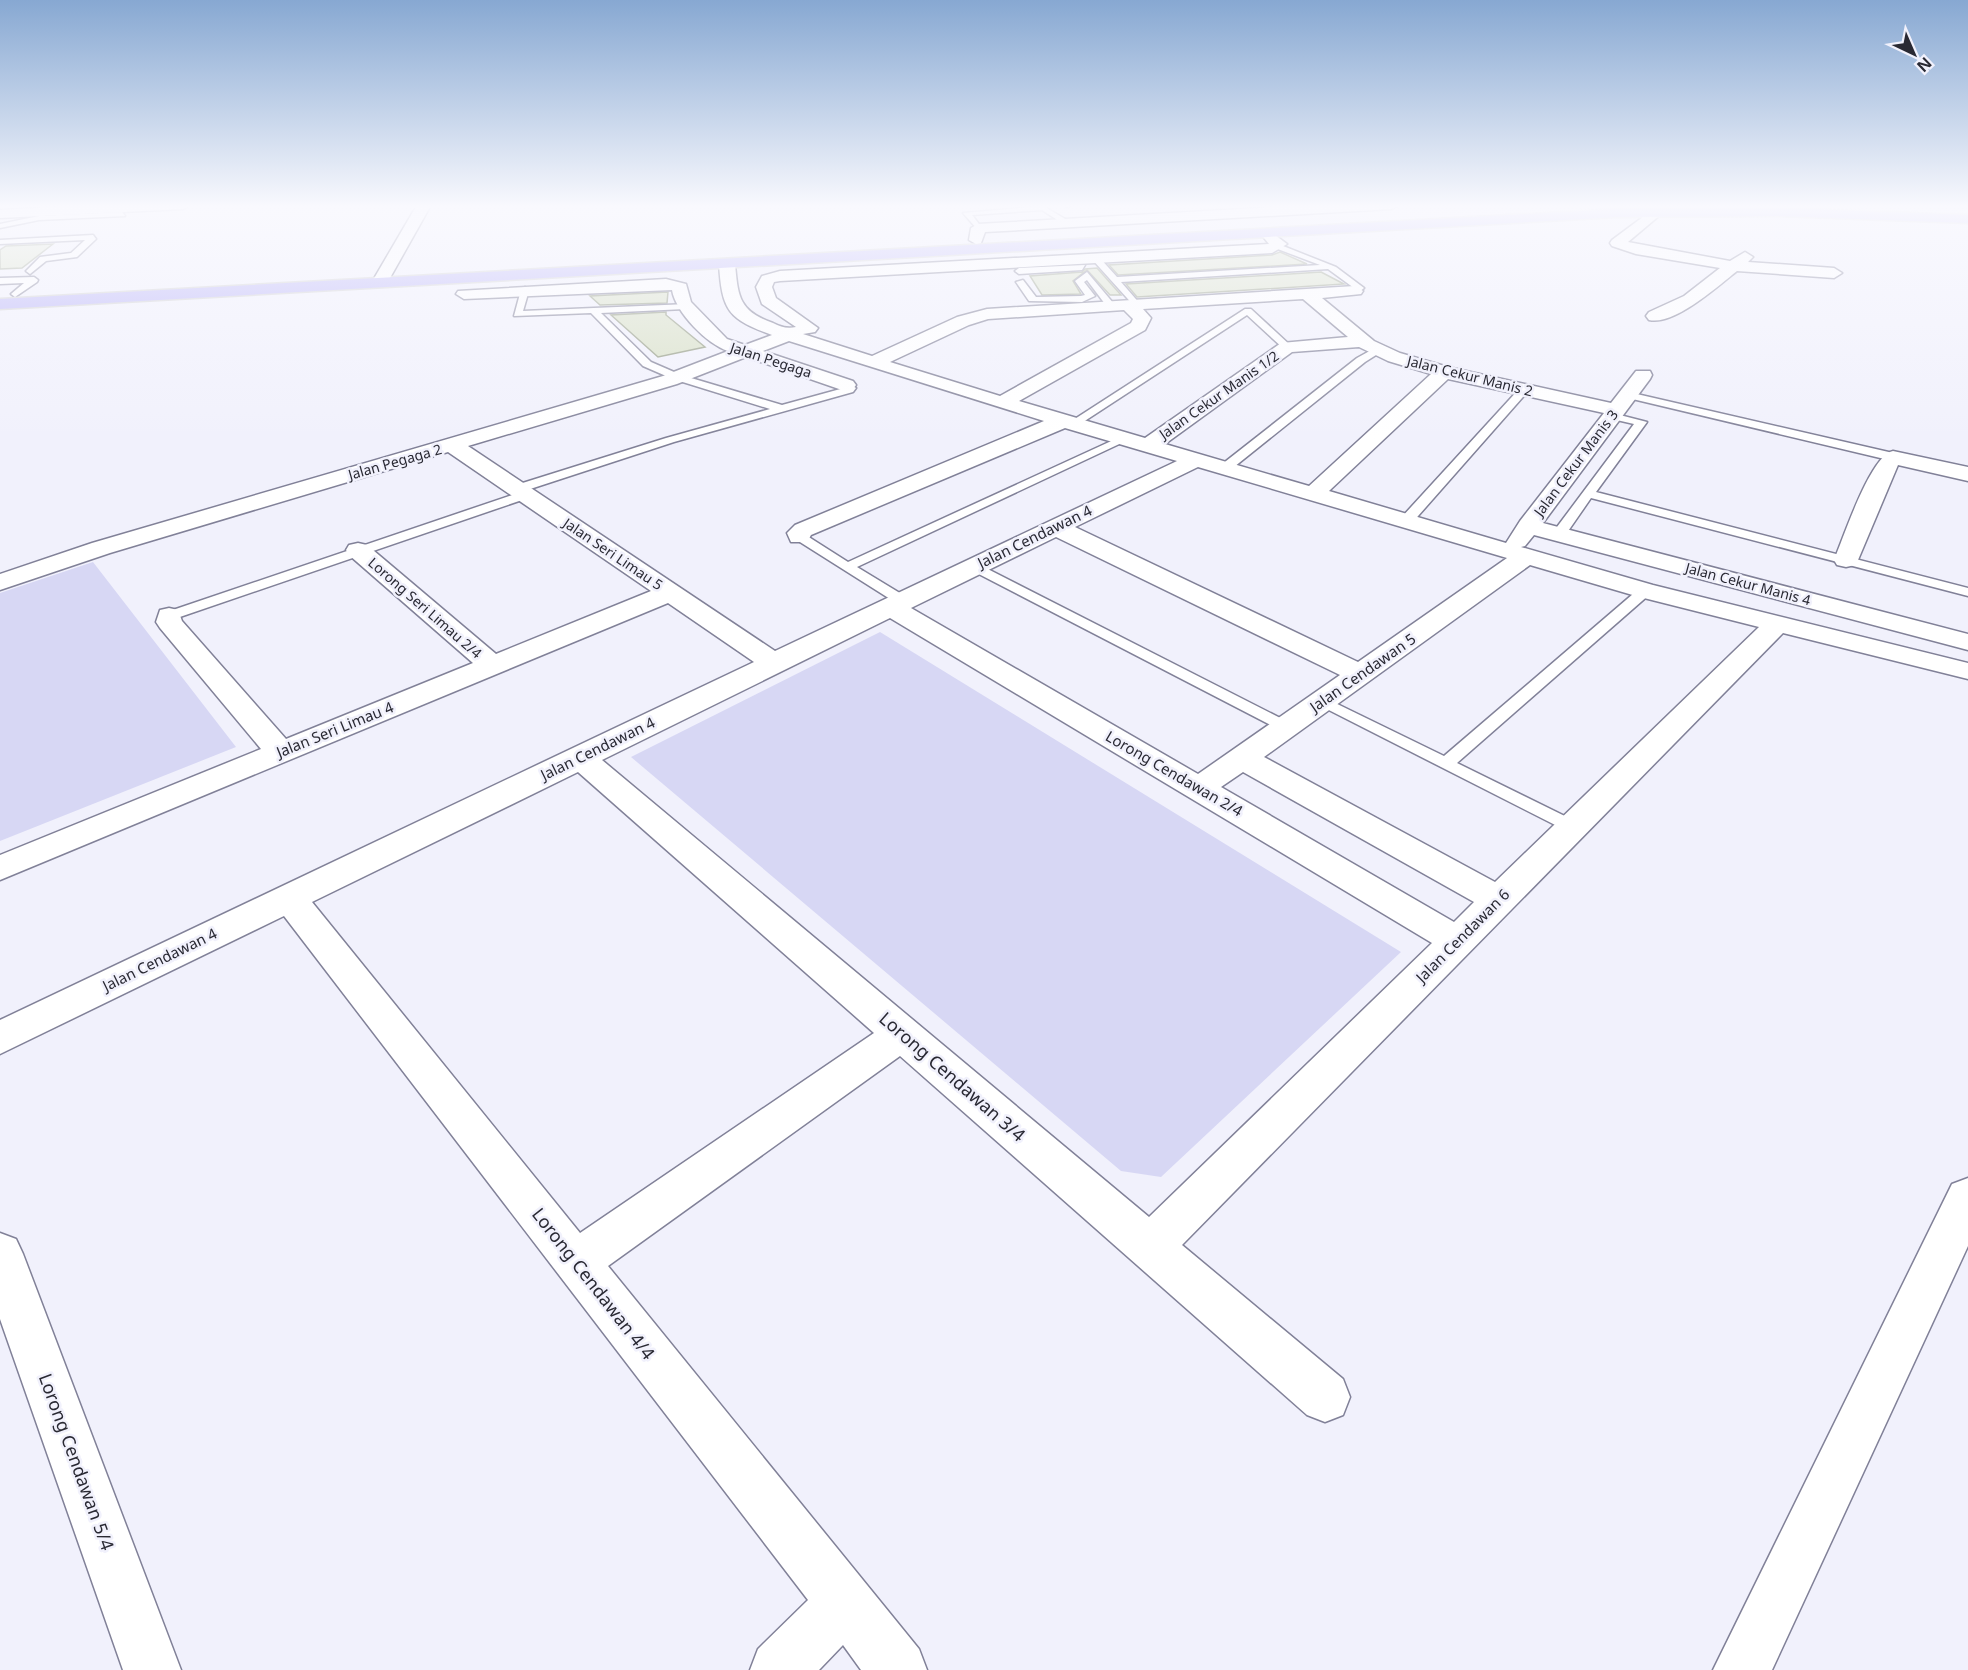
<svg xmlns="http://www.w3.org/2000/svg" width="1968" height="1670" font-family="'Noto Sans',sans-serif">
	<style>
		.green { fill: #d7d7f4 }
		.building { fill: #d8e0c6; stroke: #939b83; stroke-width: 1.5 }
		.lines { fill: none; stroke-linecap: round; stroke-linejoin: round }
		.service-casing { stroke: #818198; stroke-width: 3 }
		.minor-casing { stroke: #818198; stroke-width: 3 }
		.tertiary-casing { stroke: #818198; stroke-width: 3 }
		.primary-casing { stroke: #d0d0d2; stroke-width: 3 }
		.service { fill: #fff; fill-rule: evenodd }
		.minor { fill: #fff; fill-rule: evenodd }
		.tertiary { fill: #fff; fill-rule: evenodd }
		.primary { fill: #b8b2f7; fill-rule: evenodd }
		.labels { text-anchor: middle; stroke-width: 5; stroke-linejoin: round; paint-order: stroke }
		.far-street-label { font-size: 14px; fill: #292933; stroke: #f1f1fc }
		.street-label { font-size: 15px; fill: #292933; stroke: #f1f1fc }
		.near-street-label { font-size: 18px; fill: #292933; stroke: #f1f1fc }
	</style>
	<rect width="100%" height="100%" fill="#f1f1fc"/>
	<path class="green" d="M 93,562 L 236,747 L 0,841 L 0,593 Z
		M 880,632 L 1401,952 L 1161,1177 L 1121,1171 L 631,757 Z"/>
	<path class="building" d="M 53,244 L 22,268 L 0,269 L 0,250 L 6,246 Z
		M 1280,252 L 1307,264 L 1118,275 L 1109,265 L 1272,255 Z
		M 1097,268 L 1121,295 L 1110,295 L 1087,270 L 1073,281 L 1081,294 L 1042,295 L 1030,276 L 1082,272 L 1085,269 Z
		M 1321,272 L 1344,284 L 1137,297 L 1126,284 Z
		M 668,292 L 667,303 L 600,305 L 590,296 Z
		M 666,312 L 666,315 L 705,347 L 658,357 L 611,315 Z"/>
	<g class="lines">
		<g class="service-casing">
			<path id="service" d="M 1063,205 L 1071,205 L 1068,207 Z
				M 1043,206 L 1072,223 L 1065,225 L 1042,210 L 972,215 L 982,228 L 978,230 L 963,213 Z
				M 122,212 L 125,216 L 39,220 L 0,228 L 0,224 L 39,216 Z
				M 93,235 L 96,239 L 77,257 L 46,261 L 30,274 L 26,271 L 40,257 L 71,253 L 85,240 L 0,244 L 0,240 Z
				M 1278,244 L 1336,267 L 1364,288 L 1358,293 L 1352,293 L 1354,288 L 1328,269 L 1121,282 L 1141,305 L 1136,308 L 1091,258 L 1098,256 L 1117,277 L 1320,265 L 1275,248 Z
				M 1085,265 L 1082,270 L 1019,274 L 1015,271 L 1019,268 Z
				M 1087,272 L 1114,304 L 1114,308 L 1108,308 L 1087,280 L 1084,282 L 1095,296 L 1082,302 L 1029,301 L 1016,282 L 1023,280 L 1036,297 L 1081,296 L 1085,295 L 1075,281 Z
				M 34,277 L 38,280 L 37,282 L 15,297 L 11,294 L 24,283 L 0,284 L 0,278 Z
				M 525,287 L 529,290 L 523,311 L 688,304 L 690,306 L 685,309 L 601,313 L 651,362 L 681,375 L 782,405 L 844,388 L 841,385 L 846,382 L 856,388 L 853,392 L 674,442 L 521,492 L 513,492 L 513,486 L 666,438 L 770,409 L 673,379 L 643,366 L 591,313 L 514,316 L 521,290 Z
				M 1245,309 L 1251,309 L 1290,345 L 1290,349 L 1284,349 L 1247,315 L 1077,426 L 1067,424 Z
				M 1375,348 L 1384,350 L 1365,362 L 1229,471 L 1221,471 L 1221,465 L 1357,358 Z
				M 1520,388 L 1529,390 L 1411,524 L 1401,524 L 1401,518 Z
				M 1628,392 L 1893,453 L 1899,457 L 1893,461 L 1624,397 L 1624,393 Z
				M 1612,413 L 1647,422 L 1596,492 L 1968,588 L 1968,596 L 1591,498 L 1564,537 L 1554,537 L 1554,531 L 1634,424 L 1608,418 L 1606,416 Z
				M 1120,437 L 1130,439 L 857,567 L 908,598 L 908,604 L 898,604 L 792,537 L 799,533 L 804,534 L 848,562 Z
				M 524,491 L 528,492 L 528,498 L 174,619 L 164,619 L 162,616 L 164,613 Z
				M 974,562 L 1292,724 L 1294,727 L 1292,730 L 1280,730 L 969,569 L 967,566 Z
				M 1645,587 L 1650,588 L 1650,594 L 1457,763 L 1579,823 L 1582,827 L 1579,831 L 1567,831 L 1313,702 L 1321,697 L 1327,699 L 1444,756 L 1640,588 Z"/>
		</g>
		<g class="minor-casing">
			<path id="minor" d="M 90,205 L 190,205 L 183,209 L 0,218 L 0,210 Z
				M 1310,205 L 1399,205 L 1392,209 L 985,232 L 981,243 L 976,244 L 969,240 L 971,228 L 978,224 Z
				M 1655,208 L 1660,209 L 1660,215 L 1628,242 L 1730,261 L 1745,252 L 1753,257 L 1748,262 L 1834,268 L 1842,273 L 1834,278 L 1737,271 C 1718,286 1674,326 1649,320 L 1646,316 L 1649,312 L 1684,296 L 1720,268 L 1636,254 L 1612,246 L 1610,243 L 1612,240 Z
				M 1267,229 L 1287,244 L 1272,253 L 780,281 L 774,282 L 772,287 L 776,298 L 818,328 L 815,332 L 803,334 L 872,356 L 957,317 L 987,309 L 1355,286 L 1363,291 L 1361,294 L 1322,298 L 1374,341 L 1400,353 L 1448,367 L 1611,403 L 1636,371 L 1650,371 L 1652,375 L 1650,379 L 1543,523 L 1968,634 L 1968,650 L 1534,535 L 1525,546 L 1521,547 L 1653,585 L 1968,663 L 1968,679 L 1783,633 L 1182,1245 L 1343,1379 L 1350,1397 L 1343,1415 L 1325,1422 L 1307,1415 L 900,1056 L 608,1266 L 919,1649 L 927,1670 L 861,1670 L 843,1645 L 819,1670 L 750,1670 L 758,1649 L 808,1600 L 284,916 L 0,1054 L 0,1020 L 754,662 L 668,603 L 0,880 L 0,855 L 261,749 L 160,628 L 156,622 L 160,610 L 169,608 L 178,610 L 182,621 L 286,739 L 473,663 L 349,555 L 346,550 L 349,545 L 358,543 L 367,545 L 496,654 L 651,591 L 448,452 L 110,553 L 0,590 L 0,574 L 92,543 L 663,376 L 728,351 C 707,344 676,313 672,290 L 464,299 L 456,294 L 458,291 L 666,279 L 686,284 L 691,302 L 727,339 L 745,345 L 772,335 C 728,319 722,311 719,264 L 727,259 L 735,264 C 738,297 739,311 773,323 C 781,327 787,329 796,327 L 762,304 L 756,287 L 762,276 L 780,271 L 1269,244 L 1260,233 ZM 1303,299 L 1348,337 L 1281,343 L 1145,438 L 1019,401 L 1145,330 L 1151,318 L 1143,309 ZM 1124,310 L 1133,319 L 1131,323 L 1000,396 L 890,362 L 969,325 L 988,319 ZM 789,341 L 1044,421 L 795,525 L 787,533 L 791,542 L 807,542 L 811,535 L 1065,428 L 1177,461 L 775,651 L 468,446 L 677,384 L 746,357 L 839,389 L 853,389 L 856,385 L 853,381 L 763,351 ZM 1359,347 L 1388,361 L 1431,374 L 1309,486 L 1165,444 L 1292,352 ZM 1448,379 L 1604,413 L 1520,521 L 1506,543 L 1329,491 ZM 1198,467 L 1507,558 L 1358,662 L 1075,527 ZM 1056,537 L 1340,675 L 1198,774 L 911,608 ZM 1530,565 L 1636,596 L 1759,627 L 1495,882 L 1264,757 ZM 890,618 L 1432,943 L 1149,1217 L 602,760 ZM 578,772 L 874,1033 L 580,1233 L 312,902 ZM 1243,772 L 1474,902 L 1454,922 L 1221,787 Z
				M 1893,451 L 1968,467 L 1968,481 L 1898,465 L 1858,560 L 1855,565 L 1846,567 L 1837,565 L 1834,560 C 1844,537 1870,456 1893,451 Z
				M 1968,1178 L 1968,1246 L 1772,1670 L 1713,1670 L 1952,1184 Z
				M 0,1233 L 16,1239 L 23,1254 L 181,1670 L 123,1670 L 0,1319 Z"/>
		</g>
		<g class="tertiary-casing">
			<path id="tertiary" d="M 417,205 L 431,205 L 386,285 L 374,285 L 372,282 Z"/>
		</g>
		<g class="primary-casing">
			<path id="primary" d="M 1777,208 L 1968,215 L 1968,223 L 1777,216 L 1618,217 L 0,309 L 0,299 L 1618,209 Z"/>
		</g>
		<use href="#service" class="service"/>
		<use href="#minor" class="minor"/>
		<use href="#tertiary" class="tertiary"/>
		<use href="#primary" class="primary"/>
	</g>
	<linearGradient id="sky" x2="0" y2="1"><stop stop-color="#87a8d2"/><stop offset="0.47" stop-color="#f9f9fe"/><stop offset="1" stop-color="#f9f9fe" stop-opacity="0"/></linearGradient>
	<rect width="1968" height="439" fill="url(#sky)"/>
	<g class="labels">
		<g class="far-street-label">
			<text transform="translate(771 360) rotate(18)" y="5">Jalan Pegaga</text>
			<text transform="translate(1470 376) rotate(14)" y="5">Jalan Cekur Manis 2</text>
			<text transform="translate(1219 395) rotate(-35)" y="5">Jalan Cekur Manis 1/2</text>
			<text transform="translate(395 462) rotate(-16)" y="5">Jalan Pegaga 2</text>
			<text transform="translate(1576 463) rotate(-53)" y="5">Jalan Cekur Manis 3</text>
			<text transform="translate(613 554) rotate(34)" y="5">Jalan Seri Limau 5</text>
			<text transform="translate(1748 584) rotate(15)" y="5">Jalan Cekur Manis 4</text>
			<text transform="translate(425 608) rotate(41)" y="5">Lorong Seri Limau 2/4</text>
		</g>
		<g class="street-label">
			<text transform="translate(1035 537) rotate(-26)" y="5">Jalan Cendawan 4</text>
			<text transform="translate(1363 673) rotate(-35)" y="5">Jalan Cendawan 5</text>
			<text transform="translate(335 730) rotate(-22)" y="5">Jalan Seri Limau 4</text>
			<text transform="translate(598 749) rotate(-26)" y="5">Jalan Cendawan 4</text>
			<text transform="translate(1174 774) rotate(30)" y="5">Lorong Cendawan 2/4</text>
			<text transform="translate(1463 936) rotate(-45)" y="5">Jalan Cendawan 6</text>
			<text transform="translate(160 960) rotate(-26)" y="5">Jalan Cendawan 4</text>
		</g>
		<g class="near-street-label">
			<text transform="translate(952 1077) rotate(41)" y="6">Lorong Cendawan 3/4</text>
			<text transform="translate(593 1284) rotate(52)" y="6">Lorong Cendawan 4/4</text>
			<text transform="translate(76 1462) rotate(70)" y="6">Lorong Cendawan 5/4</text>
		</g>
	</g>
	<g transform="translate(1914 54) rotate(136)" stroke="#f1f1fc" stroke-width="4.5" paint-order="stroke">
	<path d="M0-4.5L10 22L0 15L-10 22Z" fill="#292933"/>
	<text y="-9" font-size="16" font-weight="bold" text-anchor="middle" fill="#292933">N</text>
	</g>
</svg>
